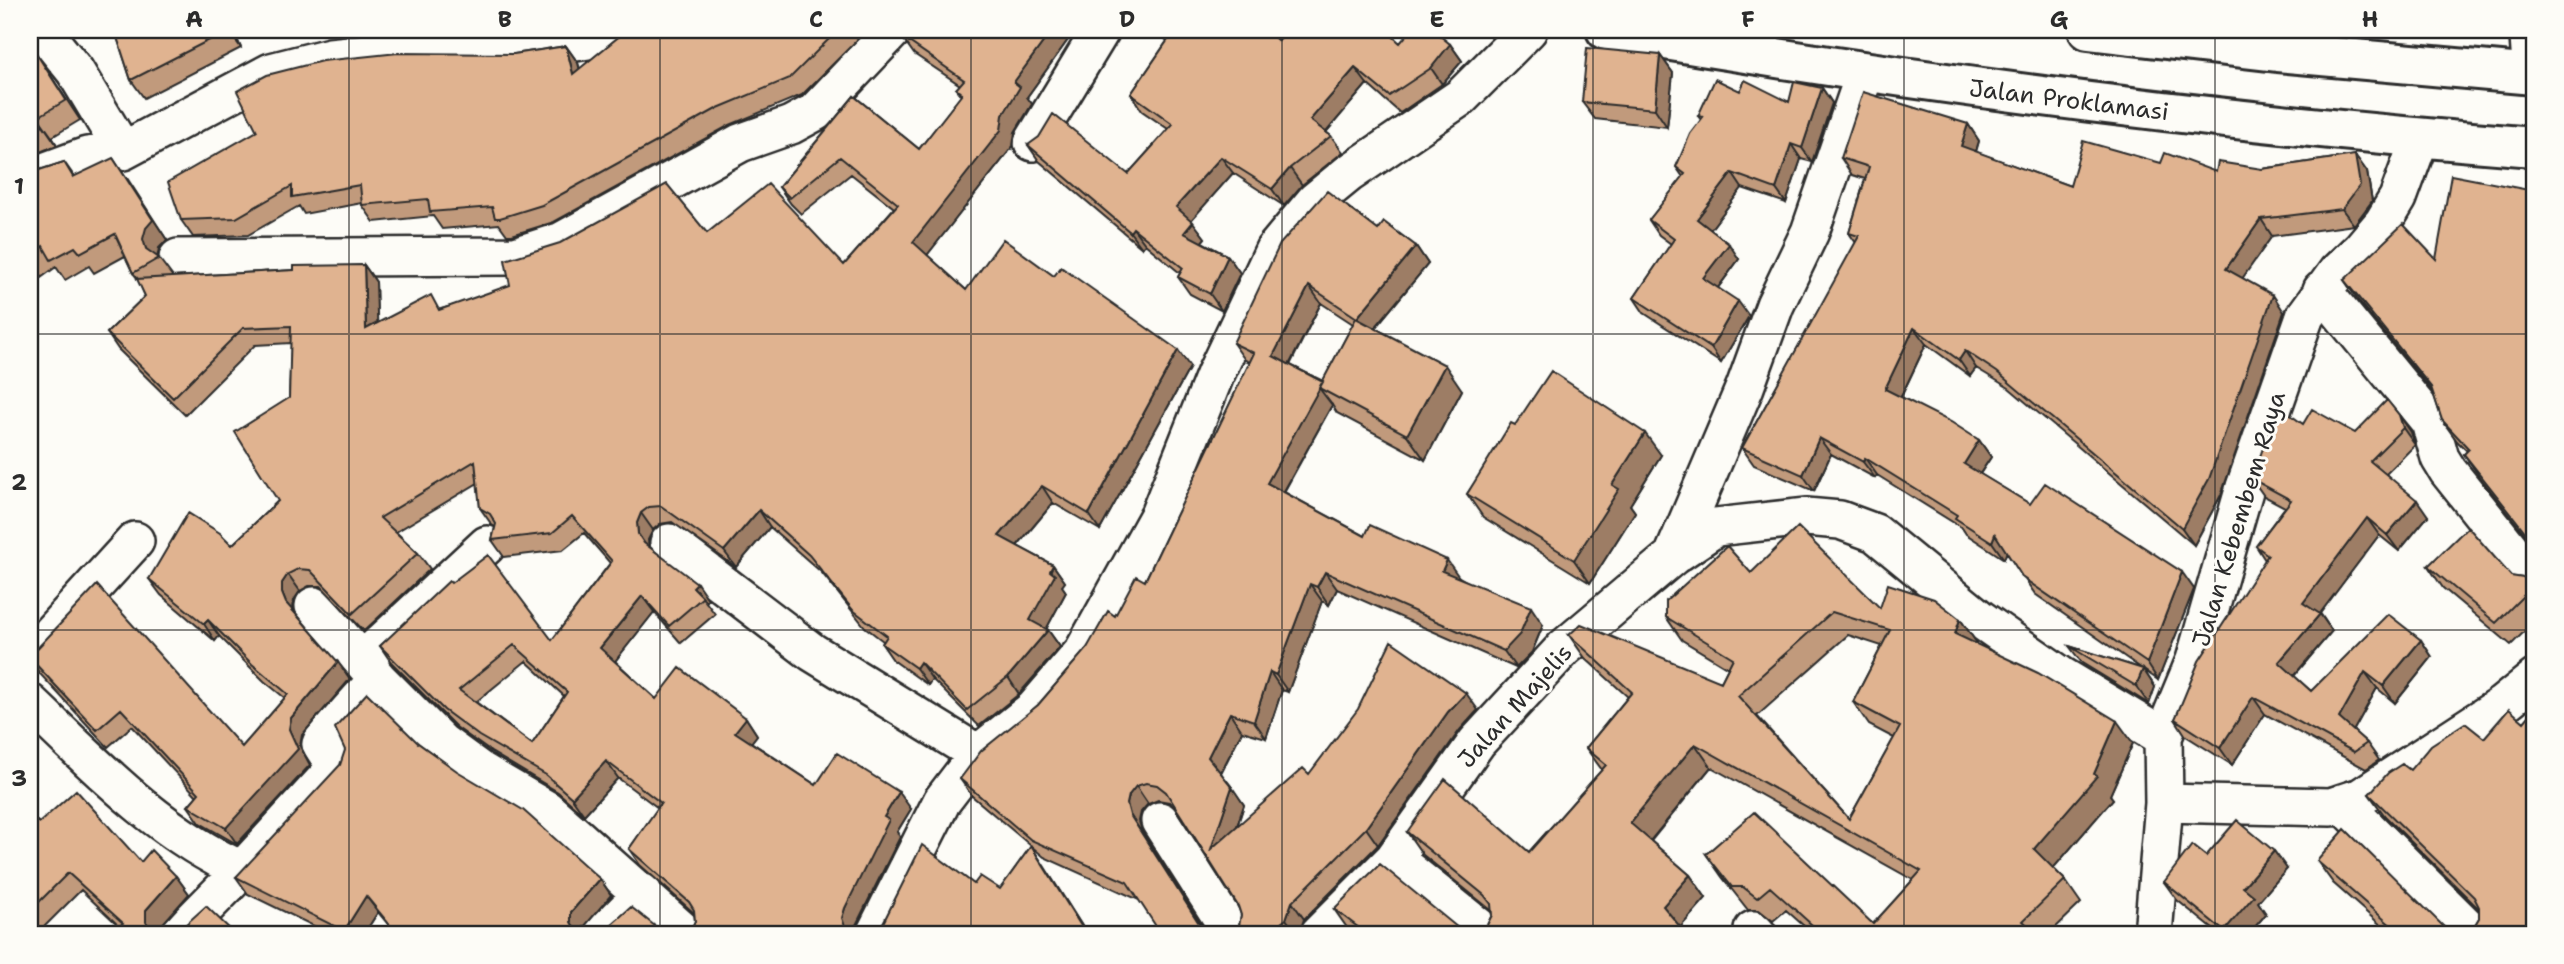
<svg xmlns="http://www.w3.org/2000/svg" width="2564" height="964" font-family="'Shantell Sans',sans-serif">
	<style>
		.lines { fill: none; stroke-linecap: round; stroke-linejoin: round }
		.lane-casing { stroke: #2b2b2b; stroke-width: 23 }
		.street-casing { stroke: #2b2b2b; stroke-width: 42 }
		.secondary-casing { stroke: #2b2b2b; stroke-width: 44 }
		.lane { stroke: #fdfcf7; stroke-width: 18 }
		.street { stroke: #fdfcf7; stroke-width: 37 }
		.secondary { stroke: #fdfcf7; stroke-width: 38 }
		.wall { fill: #c19a7c; stroke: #2b2b2b; stroke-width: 2; fill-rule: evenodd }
		.shaded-wall { fill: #9d7d65; stroke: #2b2b2b; stroke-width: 2 }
		.building { fill: #e0b390; stroke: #2b2b2b; stroke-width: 2; fill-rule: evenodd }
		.grid { fill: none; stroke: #2b2b2b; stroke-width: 2; stroke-opacity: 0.55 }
		.labels { text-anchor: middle; stroke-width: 6; stroke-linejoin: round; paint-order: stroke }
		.street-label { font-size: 24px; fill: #2b2b2b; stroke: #fdfcf7 }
		.neatline { fill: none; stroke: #2b2b2b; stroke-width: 2.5 }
		.grid-label { font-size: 23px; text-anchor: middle; font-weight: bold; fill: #2b2b2b }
	</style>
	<rect width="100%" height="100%" fill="#fdfcf7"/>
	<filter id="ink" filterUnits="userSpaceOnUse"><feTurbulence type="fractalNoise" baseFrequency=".0143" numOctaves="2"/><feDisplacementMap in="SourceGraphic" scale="14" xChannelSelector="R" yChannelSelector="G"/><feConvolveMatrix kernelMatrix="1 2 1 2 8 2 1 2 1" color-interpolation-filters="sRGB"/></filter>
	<g filter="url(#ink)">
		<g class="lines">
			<g class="lane-casing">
				<path id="lane" d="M 2519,30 L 2522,73"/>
			</g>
			<g class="street-casing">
				<path id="street" d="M 42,30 L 75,71 L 123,151
					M 1033,142 L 1101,30
					M 30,177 L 87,156 L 123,151 L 271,72 L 330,57 L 409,49 L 526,50 L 588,40 L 605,30
					M 178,258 L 515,256 L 562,241 L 740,143 L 791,125 L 815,112 L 893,30
					M 2322,290 L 2430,422 L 2440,458 L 2448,471 L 2534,579
					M 669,543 L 812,652 L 978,754
					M 1673,556 L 1745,387 L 1775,305 L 1810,232 L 1865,73
					M 314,606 L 378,679 L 442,743 L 479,770 L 547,810 L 686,934
					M 30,656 L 135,541
					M 364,659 L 487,545
					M 30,703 C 94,764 160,834 242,870 L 179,934
					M 2164,803 L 2331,807 L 2361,797 L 2502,705 L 2534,679
					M 2342,803 L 2474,934
					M 1160,821 L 1232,934
					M 1394,859 L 1487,934
					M 242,870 L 334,770 L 336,767 L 321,744 L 323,740 L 378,679
					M 1753,930 L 1757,934
					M 603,934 L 643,893
					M 875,934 L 942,801 L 978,754 L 1034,709 L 1083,652 L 1159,515 L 1215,375 L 1274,250 L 1315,201 L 1348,174 L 1461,97 L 1528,30
					M 1319,934 L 1394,859 L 1477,742 L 1564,648 L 1673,556 L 1716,527 L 1806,517 L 1840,520 L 1875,533 L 1980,619 L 2060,675 L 2163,737
					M 2153,934 L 2164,803 L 2163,737 L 2195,660 L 2245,487 L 2305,316 L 2337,272 L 2361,249 L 2383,223 L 2398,198 L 2420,138"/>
			</g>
			<g class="secondary-casing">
				<path id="secondary" d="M 1606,30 C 1914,83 2223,123 2534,147
					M 2088,30 L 2277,52 L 2534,75"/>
			</g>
			<use href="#lane" class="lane"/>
			<use href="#street" class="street"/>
			<use href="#secondary" class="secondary"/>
		</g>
		<path class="wall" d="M 233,30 L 241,48 L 144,98 L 131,80 L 117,37 Z
			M 627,30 L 867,30 L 802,95 L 730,125 L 554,222 L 512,235 L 507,235 L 499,224 L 442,229 L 433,216 L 374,222 L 362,205 L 362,203 L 304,214 L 299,206 L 248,235 L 193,237 L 181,220 L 514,54 L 566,46 L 578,63 L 580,69 Z
			M 988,30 L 1075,30 L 1027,97 L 1032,104 L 1015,132 L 1013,146 L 927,255 L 966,290 L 1054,276 L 1190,367 L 1100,530 L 1053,503 L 1017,546 L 1053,565 L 1065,582 L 1062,586 L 1066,592 L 1046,629 L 1048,630 L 1060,647 L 1019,694 L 979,726 L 932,679 L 928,685 L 893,660 L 882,644 L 883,641 L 865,627 L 821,572 L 770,527 L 736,567 L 672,522 L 660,524 L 653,530 L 648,540 L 649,546 L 708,599 L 706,602 L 715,614 L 681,643 L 654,612 L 615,661 L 656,699 L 746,718 L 757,735 L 751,742 L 816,785 L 911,809 L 897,832 L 900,837 L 856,925 L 690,932 L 695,921 L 694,913 L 640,865 L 629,849 L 658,808 L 618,778 L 584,815 L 558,792 L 491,752 L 456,727 L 391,662 L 380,646 L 451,583 L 552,640 L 610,563 L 584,533 L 563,550 L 504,557 L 492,540 L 495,527 L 492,525 L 480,508 L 478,483 L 396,532 L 418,553 L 430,569 L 364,631 L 321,586 L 309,586 L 300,591 L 294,600 L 293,609 L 295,612 L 350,679 L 302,735 L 300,746 L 310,765 L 237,844 L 200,823 L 188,806 L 197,796 L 132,726 L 108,747 L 40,674 L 30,659 L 242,747 L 285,698 L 264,681 L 219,636 L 215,641 L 161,595 L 149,579 L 232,545 L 278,501 L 289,398 L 291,343 L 255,345 L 185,415 L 118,349 L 107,333 L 145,296 L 138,279 L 133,273 L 125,256 L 94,273 L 89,266 L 65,280 L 56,267 L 30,286 L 30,173 L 64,162 L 74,176 L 127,178 L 167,240 L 159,248 L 158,257 L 173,277 L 294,270 L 364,265 L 376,282 L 377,323 L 441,309 L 707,233 L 844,265 L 894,208 L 851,174 L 801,214 L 791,204 L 779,187 L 854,96 L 919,149 L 961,96 L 956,89 L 960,85 L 914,54 L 902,37 ZM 526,661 L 564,696 L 532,744 L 476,702 Z
			M 1158,30 L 1267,30 L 1278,41 L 1450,44 L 1462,61 L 1442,84 L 1400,113 L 1367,84 L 1326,132 L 1331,136 L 1343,152 L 1302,185 L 1284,206 L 1233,173 L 1191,220 L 1205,238 L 1202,242 L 1228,256 L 1240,273 L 1222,311 L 1190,294 L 1178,277 L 1180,273 L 1145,244 L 1142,248 L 1039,161 L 1028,145 L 1128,174 L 1168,129 L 1142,111 L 1131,94 L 1167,41 Z
			M 36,53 L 80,120 L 52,137 L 57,145 L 30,156 L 30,57 Z
			M 1660,55 L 1673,73 L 1667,127 L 1595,119 L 1582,102 Z
			M 1822,88 L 1832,103 L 1812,162 L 1801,159 L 1786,203 L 1742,188 L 1710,230 L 1739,259 L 1718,288 L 1749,316 L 1721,363 L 1644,313 L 1634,298 L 1671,244 L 1659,235 L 1649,220 L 1683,177 L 1676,167 L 1701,120 L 1698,116 L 1740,91 L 1789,102 Z
			M 1968,124 L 1979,141 L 1976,152 L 2070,186 L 2161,163 L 2216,172 L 2262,169 L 2355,155 L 2367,172 L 2372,201 L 2354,225 L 2272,236 L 2242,278 L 2284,312 L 2221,495 L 2194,545 L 2009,388 L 1976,368 L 1970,376 L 1926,344 L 1901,397 L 1979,440 L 1991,457 L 1980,474 L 2030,504 L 2194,589 L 2158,680 L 2035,594 L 2006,552 L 2004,559 L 1966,534 L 1962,528 L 1877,475 L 1875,478 L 1831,454 L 1814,491 L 1754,465 L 1742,448 L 1856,243 L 1849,233 L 1865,179 L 1852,175 L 1841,158 Z
			M 2534,191 L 2534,546 L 2479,476 L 2464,454 L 2467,451 L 2457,441 L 2442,420 L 2433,392 L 2359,302 L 2344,280 L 2436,259 Z
			M 1378,230 L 1416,246 L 1428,264 L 1375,328 L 1462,390 L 1425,460 L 1337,413 L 1332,405 L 1284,492 L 1365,536 L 1459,577 L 1543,625 L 1532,652 L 1516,668 L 1337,589 L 1329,605 L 1322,601 L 1288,692 L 1282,690 L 1266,738 L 1242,731 L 1221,773 L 1244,805 L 1237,827 L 1309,774 L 1478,710 L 1460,730 L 1378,845 L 1304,919 L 1299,934 L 1230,934 L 1239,926 L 1241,915 L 1238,906 L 1175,808 L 1169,802 L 1158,800 L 1148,804 L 1141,812 L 1139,821 L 1142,832 L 1205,930 L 1044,857 L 972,796 L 960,779 L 1038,705 L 1145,581 L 1250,362 L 1245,360 L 1233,343 ZM 1321,303 L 1353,324 L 1323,381 L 1290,365 Z
			M 2399,415 L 2411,432 L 2415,445 L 2386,474 L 2428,516 L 2399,551 L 2379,535 L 2320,613 L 2332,631 L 2294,676 L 2311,691 L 2421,640 L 2432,657 L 2395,703 L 2377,688 L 2353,731 L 2367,743 L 2379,760 L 2366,769 L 2265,714 L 2232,765 L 2186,736 L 2175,719 L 2265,560 L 2256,546 L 2285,507 L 2264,496 L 2252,479 L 2303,424 L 2355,433 Z
			M 1515,425 L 1661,455 L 1630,505 L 1635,512 L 1590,583 L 1483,517 L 1467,494 Z
			M 2428,566 L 2523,578 L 2532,573 L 2534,570 L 2534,622 L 2511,645 L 2443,588 Z
			M 1751,573 L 1880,608 L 1960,619 L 1976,642 L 1975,644 L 2133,743 L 2110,795 L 2113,799 L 2053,868 L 2065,880 L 2081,903 L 2049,934 L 1813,934 L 1786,910 L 1773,921 L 1759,910 L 1748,910 L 1722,877 L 1706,854 L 1873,924 L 1913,880 L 1711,767 L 1651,841 L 1690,875 L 1706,898 L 1680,927 L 1686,934 L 1353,934 L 1350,932 L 1334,909 L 1458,928 L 1468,932 L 1478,931 L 1487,925 L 1492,915 L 1491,910 L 1423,855 L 1407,832 L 1529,852 L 1602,770 L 1586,748 L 1628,697 L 1585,658 L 1569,635 L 1721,682 L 1728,668 L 1682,640 L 1666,617 ZM 1848,635 L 1882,646 L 1853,702 L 1869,725 L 1894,738 L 1849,819 L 1757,716 Z
			M 2069,646 L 2143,669 L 2155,687 L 2149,704 L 2082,663 Z
			M 2524,722 L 2534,934 L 2391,934 L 2333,883 L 2317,861 L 2454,933 L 2464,933 L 2473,928 L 2479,918 L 2479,909 L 2385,816 L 2369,794 L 2410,770 L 2484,738 Z
			M 418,743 L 600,879 L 611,895 L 583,928 L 583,934 L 396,934 L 378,912 L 364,934 L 330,934 L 248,894 L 236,877 Z
			M 30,815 L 39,823 L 176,876 L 189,894 L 159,928 L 159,934 L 110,934 L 119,926 L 81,890 L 37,934 L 30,934 Z
			M 1031,846 L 1087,934 L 891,934 L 883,923 L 974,884 L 1000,889 Z
			M 2274,851 L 2287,869 L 2258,902 L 2266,914 L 2249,934 L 2219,934 L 2177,900 L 2164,882 L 2206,856 Z"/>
		<path class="shaded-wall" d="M 228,30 L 233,30 L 241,48 Z
			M 1052,30 L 1075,30 L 1027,97 L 1032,104 L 1015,132 L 1013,146 L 924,259 L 913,242 L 1003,115 L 1014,82 Z
			M 1450,44 L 1462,61 L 1442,84 L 1431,68 Z
			M 566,46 L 578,63 L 585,90 L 573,74 Z
			M 1660,55 L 1673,73 L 1667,127 L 1655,109 Z
			M 1355,68 L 1367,84 L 1322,137 L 1310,120 Z
			M 1822,88 L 1832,103 L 1812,162 L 1802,148 Z
			M 38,117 L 52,137 L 57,145 L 43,125 Z
			M 1968,124 L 1979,141 L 1972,163 L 1961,146 Z
			M 1791,144 L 1801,159 L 1786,203 L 1776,189 Z
			M 2355,155 L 2367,172 L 2372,201 L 2354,225 L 2342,209 Z
			M 1221,157 L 1233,173 L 1188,224 L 1176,207 Z
			M 113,158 L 167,240 L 159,248 L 157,259 L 146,249 Z
			M 1290,168 L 1302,185 L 1284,206 L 1272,189 Z
			M 1732,173 L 1742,188 L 1707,234 L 1697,219 Z
			M 2261,219 L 2272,236 L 2237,286 L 2226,269 Z
			M 1193,222 L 1205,238 L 1196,249 L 1184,233 Z
			M 1133,228 L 1145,244 L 1142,248 L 1130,232 Z
			M 1729,244 L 1739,259 L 1714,293 L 1703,278 Z
			M 1416,246 L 1428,264 L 1369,335 L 1357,318 Z
			M 1228,256 L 1240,273 L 1222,311 L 1210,294 Z
			M 364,265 L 376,282 L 378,345 L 366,329 Z
			M 1309,286 L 1321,303 L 1285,373 L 1273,356 Z
			M 2273,295 L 2284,312 L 2221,495 L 2194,545 L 2182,528 Z
			M 1738,301 L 1749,316 L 1721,363 L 1711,348 Z
			M 1914,328 L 1926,344 L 1897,405 L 1885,389 Z
			M 1178,350 L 1190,367 L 1100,530 L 1089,514 Z
			M 1965,351 L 1976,368 L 1970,376 L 1959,360 Z
			M 1445,365 L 1462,390 L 1425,460 L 1407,435 Z
			M 1319,388 L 1332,405 L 1279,500 L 1267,483 Z
			M 2399,415 L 2411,432 L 2415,445 L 2403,428 Z
			M 1645,433 L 1661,455 L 1630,505 L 1635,512 L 1590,583 L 1574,560 L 1612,485 Z
			M 1819,438 L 1831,454 L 1814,491 L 1803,475 Z
			M 1979,440 L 1991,457 L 1975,481 L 1964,464 Z
			M 1865,458 L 1877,475 L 1875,478 L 1863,462 Z
			M 1042,486 L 1053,503 L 1011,553 L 999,536 Z
			M 2417,500 L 2428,516 L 2399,551 L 2387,535 Z
			M 759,510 L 770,527 L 736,567 L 724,551 Z
			M 641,513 L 653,530 L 648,540 L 649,550 L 638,534 L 637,523 Z
			M 2367,518 L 2379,535 L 2315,620 L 2303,603 Z
			M 1995,534 L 2007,551 L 2004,559 L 1992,542 Z
			M 1447,560 L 1459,577 L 1454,588 L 1442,571 Z
			M 1053,565 L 1065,582 L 1062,586 L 1066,592 L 1042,637 L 1030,620 Z
			M 1325,572 L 1337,589 L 1329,605 L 1317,587 Z
			M 2182,572 L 2194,589 L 2158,680 L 2147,663 Z
			M 288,574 L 300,591 L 294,600 L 293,609 L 298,619 L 286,603 L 282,593 L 282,583 Z
			M 697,583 L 708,599 L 706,602 L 693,587 Z
			M 1310,584 L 1322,601 L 1288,692 L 1276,675 Z
			M 642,596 L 654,612 L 612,665 L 600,648 Z
			M 1531,607 L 1543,625 L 1532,652 L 1516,668 L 1504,651 Z
			M 2320,614 L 2332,631 L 2291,679 L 2279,662 Z
			M 1960,619 L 1976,642 L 1971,657 L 1955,634 Z
			M 208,620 L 219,636 L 215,641 L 204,624 Z
			M 1048,630 L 1060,647 L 1019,694 L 1008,677 Z
			M 2421,640 L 2432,657 L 2395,703 L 2383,686 Z
			M 338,662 L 350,679 L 302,735 L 300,746 L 310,765 L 237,844 L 226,828 L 289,729 L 291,718 Z
			M 920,662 L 932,679 L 928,685 L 916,668 Z
			M 2143,669 L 2155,687 L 2149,704 L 2136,686 Z
			M 1270,672 L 1282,690 L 1266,738 L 1254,721 Z
			M 2365,672 L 2377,688 L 2351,735 L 2339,718 Z
			M 1466,693 L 1478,710 L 1460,730 L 1378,845 L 1366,828 L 1448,712 Z
			M 2253,697 L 2265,714 L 2232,765 L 2220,748 Z
			M 1230,713 L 1242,731 L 1220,774 L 1208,757 Z
			M 746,718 L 757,735 L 747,748 L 735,732 Z
			M 2117,721 L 2133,743 L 2110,795 L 2113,799 L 2050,872 L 2034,849 L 2094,774 Z
			M 1695,744 L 1711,767 L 1646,846 L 1630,823 Z
			M 606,761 L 618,778 L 584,815 L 572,798 Z
			M 1136,786 L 1148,804 L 1141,812 L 1139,821 L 1142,832 L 1207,934 L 1130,815 L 1127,804 L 1129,795 Z
			M 1232,787 L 1244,805 L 1223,867 L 1211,849 Z
			M 899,792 L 911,809 L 897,832 L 900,837 L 856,925 L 854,934 L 842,934 L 842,918 L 845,908 L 884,817 Z
			M 1031,846 L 1043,864 L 1087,934 L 1086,934 Z
			M 2274,851 L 2287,869 L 2258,902 L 2266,914 L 2249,934 L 2226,934 L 2224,931 L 2243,887 Z
			M 1690,875 L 1706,898 L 1679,929 L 1663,906 Z
			M 176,876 L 189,894 L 159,928 L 159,934 L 154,934 L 146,922 L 146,910 Z
			M 600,879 L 611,895 L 583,928 L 583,934 L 578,934 L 571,922 L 571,912 Z
			M 366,896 L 378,912 L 364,934 L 347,934 L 344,931 Z
			M 1292,902 L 1304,919 L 1299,934 L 1297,934 L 1286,919 Z"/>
		<path class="building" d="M 136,30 L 229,30 L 131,80 L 117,37 Z
			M 627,30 L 838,30 L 790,78 L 718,108 L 542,205 L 500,218 L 495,218 L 492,207 L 430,212 L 428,199 L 362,205 L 360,185 L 292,197 L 292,186 L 236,218 L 181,220 L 168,182 L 257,131 L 237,91 L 267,75 L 322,61 L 398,53 L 514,54 L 566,46 L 573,74 Z
			M 908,30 L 1052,30 L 1014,82 L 1020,87 L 1003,115 L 1001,130 L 913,242 L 966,290 L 1003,239 L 1054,276 L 1061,267 L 1178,350 L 1089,514 L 1042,486 L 999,536 L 1053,565 L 1050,571 L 1055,575 L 1030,620 L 1048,630 L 1008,677 L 967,710 L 920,662 L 916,668 L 882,644 L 887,636 L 853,610 L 809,555 L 759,510 L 724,551 L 661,506 L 649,507 L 641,513 L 637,523 L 638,534 L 644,543 L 697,583 L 693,587 L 703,597 L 669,626 L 642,596 L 600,648 L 656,699 L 680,668 L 746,718 L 735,732 L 816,785 L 837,753 L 899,792 L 884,817 L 889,820 L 845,908 L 842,918 L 846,929 L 842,934 L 686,934 L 690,932 L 695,921 L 694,910 L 689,902 L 629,849 L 661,803 L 606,761 L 572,798 L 546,775 L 479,736 L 444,710 L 380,646 L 449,581 L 451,583 L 488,555 L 552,640 L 612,561 L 572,516 L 552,533 L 492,540 L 496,524 L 490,514 L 480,508 L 475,461 L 380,518 L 418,553 L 352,614 L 310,570 L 298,569 L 288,574 L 282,583 L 282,593 L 286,603 L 338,662 L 291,718 L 289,729 L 298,749 L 226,828 L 188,806 L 199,793 L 121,709 L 97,730 L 30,658 L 30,656 L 97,585 L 242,747 L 288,694 L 252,664 L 208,620 L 204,624 L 149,579 L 188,513 L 220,533 L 232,545 L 278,501 L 235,432 L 289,398 L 291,326 L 243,328 L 173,398 L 107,333 L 145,296 L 137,279 L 294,270 L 294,266 L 364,265 L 366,329 L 431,295 L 439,310 L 510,285 L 505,260 L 560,243 L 667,184 L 707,233 L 768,184 L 844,265 L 898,204 L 840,157 L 790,198 L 779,187 L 854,96 L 919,149 L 962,94 L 956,89 L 964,80 L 902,37 ZM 514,645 L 567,692 L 532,744 L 459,690 Z
			M 1162,30 L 1267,30 L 1278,41 L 1287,30 L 1386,30 L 1400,43 L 1411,30 L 1433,30 L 1450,44 L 1431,68 L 1389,96 L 1355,68 L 1310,120 L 1331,136 L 1290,168 L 1272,189 L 1221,157 L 1176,207 L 1193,222 L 1184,233 L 1228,256 L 1210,294 L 1178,277 L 1183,268 L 1133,228 L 1130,232 L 1028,145 L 1039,137 L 1053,114 L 1128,174 L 1173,124 L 1131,94 L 1170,37 Z
			M 1587,48 L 1660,55 L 1655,109 L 1582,102 Z
			M 36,53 L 66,100 L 38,117 L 43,125 L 30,131 L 30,57 Z
			M 1715,79 L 1740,91 L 1745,80 L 1789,102 L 1794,82 L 1822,88 L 1802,148 L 1791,144 L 1776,189 L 1732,173 L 1697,219 L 1729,244 L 1703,278 L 1738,301 L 1711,348 L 1634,298 L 1674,239 L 1649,220 L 1685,174 L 1676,167 L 1690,134 L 1703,117 L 1698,116 Z
			M 1863,92 L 1968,124 L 1961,146 L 2070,186 L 2083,141 L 2161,163 L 2165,153 L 2216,172 L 2218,162 L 2262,169 L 2355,155 L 2360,185 L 2342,209 L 2261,219 L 2226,269 L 2273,295 L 2209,479 L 2182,528 L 1997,372 L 1965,351 L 1959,360 L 1914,328 L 1885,389 L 1951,422 L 1979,440 L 1964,464 L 2030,504 L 2045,483 L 2182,572 L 2147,663 L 2023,578 L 1995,534 L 1992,542 L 1955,518 L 1957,515 L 1865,458 L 1863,462 L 1819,438 L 1803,475 L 1742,448 L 1859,236 L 1849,233 L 1869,167 L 1841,158 Z
			M 113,158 L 153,220 L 146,228 L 143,239 L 146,249 L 159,258 L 133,273 L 115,234 L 80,253 L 75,247 L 51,260 L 43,246 L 30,256 L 30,173 L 64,162 L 73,177 Z
			M 2451,175 L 2534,191 L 2534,543 L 2464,454 L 2469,449 L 2442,420 L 2431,387 L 2344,280 L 2403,224 L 2436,259 Z
			M 1327,191 L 1378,230 L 1384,222 L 1416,246 L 1357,318 L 1309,286 L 1273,356 L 1323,382 L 1267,483 L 1365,536 L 1370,525 L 1447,560 L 1442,571 L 1531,607 L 1520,634 L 1504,651 L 1325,572 L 1317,587 L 1310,584 L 1276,675 L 1270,672 L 1254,721 L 1230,713 L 1208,757 L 1232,787 L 1211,849 L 1303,768 L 1309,774 L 1358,709 L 1391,641 L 1466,693 L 1448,712 L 1366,828 L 1292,902 L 1286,919 L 1268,934 L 1230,934 L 1239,926 L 1241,915 L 1238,906 L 1166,792 L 1157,785 L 1146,783 L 1136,786 L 1129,795 L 1127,804 L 1130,815 L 1202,928 L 1209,934 L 1161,934 L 1127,882 L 1031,840 L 960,779 L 981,751 L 1038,705 L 1087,648 L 1108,611 L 1115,616 L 1136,576 L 1145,581 L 1254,353 L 1233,343 L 1280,244 Z
			M 1356,318 L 1445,365 L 1407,435 L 1319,388 Z
			M 1551,371 L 1645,433 L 1612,485 L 1619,489 L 1574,560 L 1467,494 L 1511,423 L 1515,425 Z
			M 2387,400 L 2399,415 L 2403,428 L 2370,461 L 2417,500 L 2387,535 L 2367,518 L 2303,603 L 2320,614 L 2279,662 L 2311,691 L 2388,614 L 2421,640 L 2383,686 L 2365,672 L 2339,718 L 2367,743 L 2354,752 L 2253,697 L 2220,748 L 2175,719 L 2199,661 L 2268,555 L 2256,546 L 2291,500 L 2252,479 L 2278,406 L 2303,424 L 2312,409 L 2355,433 Z
			M 1798,527 L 1880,608 L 1888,584 L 1934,599 L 1960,619 L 1955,634 L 2038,673 L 2117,721 L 2094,774 L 2097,776 L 2034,849 L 2065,880 L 2023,921 L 2037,934 L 1822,934 L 1770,887 L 1757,898 L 1743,887 L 1732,887 L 1706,854 L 1754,812 L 1873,924 L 1921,871 L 1695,744 L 1630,823 L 1690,875 L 1663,906 L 1686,934 L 1367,934 L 1334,909 L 1380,864 L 1458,928 L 1468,932 L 1478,931 L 1487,925 L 1492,915 L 1491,904 L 1484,895 L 1407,832 L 1445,779 L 1529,852 L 1606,765 L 1586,748 L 1632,692 L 1569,635 L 1581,624 L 1721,682 L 1733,658 L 1666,617 L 1666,601 L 1727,546 L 1751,573 ZM 1832,612 L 1890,630 L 1853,702 L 1900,727 L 1849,819 L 1738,696 Z
			M 2468,527 L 2511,576 L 2523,578 L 2532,573 L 2534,570 L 2534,608 L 2523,596 L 2496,623 L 2428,566 Z
			M 2069,646 L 2143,669 L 2136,686 Z
			M 367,693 L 418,743 L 457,771 L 523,810 L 600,879 L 571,912 L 571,922 L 577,933 L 580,934 L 404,934 L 396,927 L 393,929 L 366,896 L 344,931 L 236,877 L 340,765 L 345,750 L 335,728 Z
			M 2509,709 L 2524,722 L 2534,710 L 2534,934 L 2401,934 L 2317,861 L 2345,829 L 2445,928 L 2454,933 L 2464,933 L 2473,928 L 2479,918 L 2479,907 L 2474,897 L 2369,794 L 2388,773 L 2402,764 L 2410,770 L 2431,745 L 2465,723 L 2484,738 Z
			M 76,790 L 141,862 L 151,850 L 176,876 L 146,910 L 146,922 L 152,931 L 158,934 L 110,934 L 123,923 L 68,873 L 30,911 L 30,815 L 39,823 Z
			M 2237,820 L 2274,851 L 2243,887 L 2254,896 L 2224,931 L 2164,882 L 2192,845 L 2206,856 Z
			M 922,845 L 974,884 L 980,876 L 1000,889 L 1031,846 L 1086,934 L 901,934 L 883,923 Z
			M 206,906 L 235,934 L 175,934 Z
			M 631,907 L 665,934 L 601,934 Z"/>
	</g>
	<path class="grid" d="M 349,30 L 349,934M 660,30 L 660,934M 971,30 L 971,934M 1282,30 L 1282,934M 1593,30 L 1593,934M 1904,30 L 1904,934M 2215,30 L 2215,934M 30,334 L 2534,334M 30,630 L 2534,630"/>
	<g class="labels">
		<g class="street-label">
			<text transform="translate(2069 100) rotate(7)" y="8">Jalan Proklamasi</text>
			<text transform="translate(2239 519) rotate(-73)" y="8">Jalan Kebembem Raya</text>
			<text transform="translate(1515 706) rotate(-48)" y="8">Jalan Majelis</text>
		</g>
	</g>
	<rect width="2564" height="964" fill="none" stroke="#fdfcf7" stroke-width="77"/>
	<rect x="38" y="38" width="2488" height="888" class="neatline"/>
	<g class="grid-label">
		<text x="194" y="27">A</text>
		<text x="505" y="27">B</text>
		<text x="816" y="27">C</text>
		<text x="1127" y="27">D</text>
		<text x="1437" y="27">E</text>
		<text x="1748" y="27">F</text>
		<text x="2059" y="27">G</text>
		<text x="2370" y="27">H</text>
		<text x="19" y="194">1</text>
		<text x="19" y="490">2</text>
		<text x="19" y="786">3</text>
	</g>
</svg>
